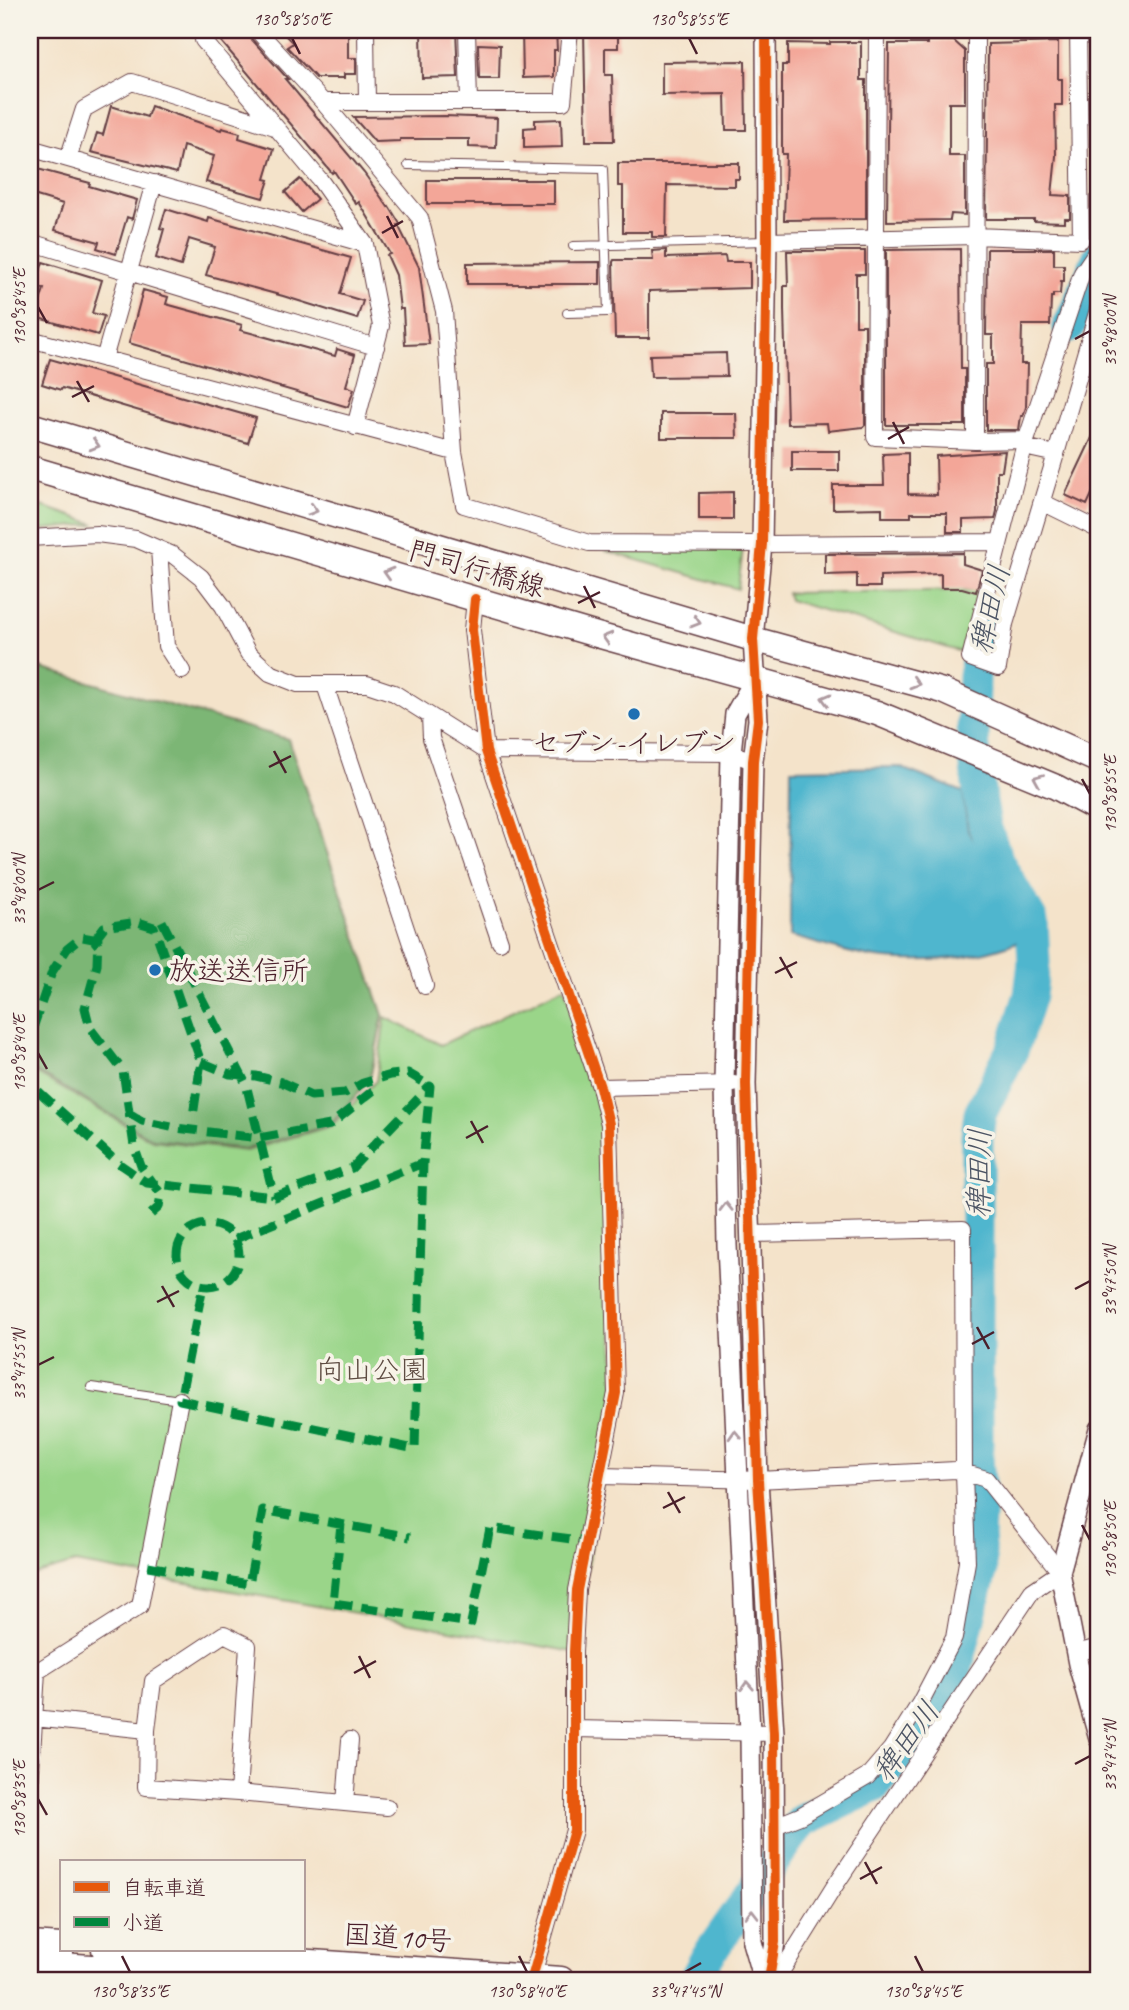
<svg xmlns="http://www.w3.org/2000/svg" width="1129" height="2010" font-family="Caveat,'Klee One',sans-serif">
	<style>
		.green { fill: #9ad589; stroke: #727a5a; stroke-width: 2 }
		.forest { fill: #7bb675; stroke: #626a50; stroke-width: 2 }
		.water { fill: #4fb6ce; stroke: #4c6a7c; stroke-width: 2 }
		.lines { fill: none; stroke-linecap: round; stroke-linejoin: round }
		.river { stroke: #4fb6ce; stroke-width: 33 }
		.building { fill: #f3a698 }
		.service-casing { stroke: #643c43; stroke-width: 10 }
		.minor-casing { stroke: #643c43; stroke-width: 18 }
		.tertiary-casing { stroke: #643c43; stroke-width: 22 }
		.primary-casing { stroke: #643c43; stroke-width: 27 }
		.trunk-casing { stroke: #643c43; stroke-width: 29 }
		.service { stroke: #fff; stroke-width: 8 }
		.minor { stroke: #fff; stroke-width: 16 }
		.tertiary { stroke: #fff; stroke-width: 19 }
		.primary { stroke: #fff; stroke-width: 24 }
		.trunk { stroke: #fff; stroke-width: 26 }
		.quiet { stroke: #00873e; stroke-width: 9; stroke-dasharray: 18 9; stroke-linecap: butt }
		.cycleway-casing { stroke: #f7f3e8; stroke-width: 15 }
		.cycleway { stroke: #e8590c; stroke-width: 10 }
		.oneway { stroke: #ae9aa0 }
		.ticks { fill: none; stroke: #4a1f2b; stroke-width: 2.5 }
		.poi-dot { fill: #1f6fb2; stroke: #f7f3e8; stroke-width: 2.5 }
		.labels { text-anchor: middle; stroke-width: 7; stroke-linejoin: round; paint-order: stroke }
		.street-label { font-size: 28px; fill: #4a1f2b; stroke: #f7f3e8 }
		.poi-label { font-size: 28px; fill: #4a1f2b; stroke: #f7f3e8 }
		.park-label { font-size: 28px; fill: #5e4c42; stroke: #f7f3e8 }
		.water-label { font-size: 30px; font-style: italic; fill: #4c5464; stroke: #f7f3e8 }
		.neatline { fill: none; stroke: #4a1f2b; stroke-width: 2.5 }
		.ticks-label { font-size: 18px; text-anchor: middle; fill: #4a1f2b }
	</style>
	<rect width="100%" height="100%" fill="#f7f3e8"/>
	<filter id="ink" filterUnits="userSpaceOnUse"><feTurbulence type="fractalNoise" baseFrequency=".0143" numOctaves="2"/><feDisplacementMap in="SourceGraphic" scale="14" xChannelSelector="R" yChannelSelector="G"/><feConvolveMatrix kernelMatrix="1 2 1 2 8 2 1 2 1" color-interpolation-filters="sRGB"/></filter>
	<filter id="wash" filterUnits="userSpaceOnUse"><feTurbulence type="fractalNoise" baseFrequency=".00686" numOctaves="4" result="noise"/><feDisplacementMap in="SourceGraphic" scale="28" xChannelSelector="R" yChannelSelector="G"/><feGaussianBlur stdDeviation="1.57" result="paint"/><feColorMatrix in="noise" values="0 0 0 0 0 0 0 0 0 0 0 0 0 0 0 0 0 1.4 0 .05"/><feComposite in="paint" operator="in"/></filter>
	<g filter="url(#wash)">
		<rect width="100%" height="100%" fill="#f4e3ca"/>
		<path class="green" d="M 30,502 L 95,524 L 30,531 Z
			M 608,545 L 743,548 L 738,589 L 606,551 Z
			M 986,590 L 968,654 L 789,600 L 787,593 Z
			M 564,987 L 600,1087 L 616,1393 L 574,1652 L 75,1563 L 30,1576 L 30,1070 L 152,1140 L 246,1151 L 331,1126 L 376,1081 L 385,1017 L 441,1045 Z"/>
		<path class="forest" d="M 30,665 L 288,739 L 383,1015 L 370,1079 L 330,1125 L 246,1149 L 153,1139 L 30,1068 Z"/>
		<path class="water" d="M 899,767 L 963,792 L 968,830 L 987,865 L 1019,912 L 1020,941 C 977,958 932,963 886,959 C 857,957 819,943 790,936 L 791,769 Z"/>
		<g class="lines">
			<path class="river" d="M 1069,327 L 1099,257
				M 695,1980 L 707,1957 L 802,1821 L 875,1786 L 907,1746 L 957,1666 L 981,1571 L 978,1536 L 980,1498 L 977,1457 L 977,1136 L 980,1114 L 1013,1048 L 1030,995 L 1034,963 L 1032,921 L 998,862 L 985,826 L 978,784 L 973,740 L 974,676 L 986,624"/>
		</g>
		<g id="blocks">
			<path class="building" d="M 232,30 L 243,30 L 288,79 L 285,79 L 364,173 L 388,207 L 389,206 L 400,224 L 398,225 L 419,267 L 429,344 L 405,345 L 403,309 L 400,309 L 396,275 L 387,255 L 390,254 L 359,202 L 356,204 L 334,171 L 332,173 L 220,40 Z
				M 280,30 L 348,30 L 348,58 L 356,58 L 356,74 L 344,74 L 344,78 L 316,78 L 287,47 L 293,43 Z
				M 421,30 L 456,30 L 458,77 L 422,78 Z
				M 522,30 L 556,30 L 557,50 L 554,50 L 554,77 L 523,78 Z
				M 584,30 L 618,30 L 618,48 L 605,48 L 605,75 L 612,75 L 614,141 L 586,141 Z
				M 927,41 L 954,41 L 965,51 L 965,103 L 949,103 L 949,156 L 965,156 L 965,215 L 951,214 L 950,220 L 887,221 L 889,44 L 927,44 Z
				M 830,42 L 861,42 L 861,80 L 866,80 L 866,219 L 784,220 L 786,154 L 782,154 L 782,65 L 788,65 L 788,43 L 830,44 Z
				M 1058,42 L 1058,79 L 1062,79 L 1062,105 L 1055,105 L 1056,156 L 1052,195 L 1070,196 L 1070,218 L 1064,218 L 1064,222 L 1034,221 L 1034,219 L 986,219 L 988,44 Z
				M 478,44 L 500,45 L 499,79 L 480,79 L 479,77 Z
				M 745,61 L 746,130 L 726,130 L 725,94 L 662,95 L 662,62 Z
				M 111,106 L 147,117 L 151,106 L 221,130 L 222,128 L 240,133 L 239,138 L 274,149 L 265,179 L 269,180 L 263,198 L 206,182 L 214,156 L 183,146 L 177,173 L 91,152 L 97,133 L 103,135 Z
				M 445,116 L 497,118 L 496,148 L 469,147 L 469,139 L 400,139 L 400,141 L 375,142 L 353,117 Z
				M 561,119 L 562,147 L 524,148 L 524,128 L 535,127 L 535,120 Z
				M 618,163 L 739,163 L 739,179 L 735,179 L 735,186 L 667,185 L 666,237 L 652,237 L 652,232 L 623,232 L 623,186 L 618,186 Z
				M 30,167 L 90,183 L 89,186 L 137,200 L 132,219 L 127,217 L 116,254 L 97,248 L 99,242 L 55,230 L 63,204 L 30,194 Z
				M 300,179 L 317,199 L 302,212 L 285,192 Z
				M 427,180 L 554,180 L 554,204 L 427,204 Z
				M 1091,196 L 1099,196 L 1099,218 L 1091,218 Z
				M 166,209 L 208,222 L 209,218 L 351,258 L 340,294 L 363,301 L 357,319 L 283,296 L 206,275 L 215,247 L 189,239 L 181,266 L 156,258 L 164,229 L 160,228 Z
				M 960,249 L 961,369 L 965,369 L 965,425 L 886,425 L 886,250 Z
				M 987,249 L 1054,249 L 1054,265 L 1064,265 L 1064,281 L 1061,281 L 1060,294 L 1053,294 L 1053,297 L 1051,297 L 1050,325 L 1022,325 L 1021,364 L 1027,364 L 1026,407 L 1023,416 L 1021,416 L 1019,430 L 986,430 L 986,364 L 993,364 L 993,335 L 986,335 Z
				M 666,250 L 666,258 L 725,256 L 726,262 L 750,262 L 750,288 L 649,291 L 649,338 L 615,338 L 613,262 L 614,260 L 653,260 L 652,251 Z
				M 787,251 L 865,251 L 865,274 L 856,274 L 856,325 L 865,325 L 865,425 L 863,427 L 828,431 L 827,423 L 787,424 L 784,309 L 784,286 L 788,286 Z
				M 43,262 L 102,280 L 92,313 L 104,316 L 98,335 L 35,317 L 44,289 L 35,287 Z
				M 600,262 L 600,284 L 467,284 L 467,263 Z
				M 143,290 L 168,297 L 166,304 L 242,325 L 240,330 L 335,356 L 337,349 L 355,355 L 346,386 L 354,389 L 348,407 L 129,343 Z
				M 726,353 L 727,376 L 651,377 L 650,355 Z
				M 50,359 L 256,418 L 248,443 L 62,388 L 61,390 L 42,384 Z
				M 661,413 L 736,413 L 737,438 L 661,438 Z
				M 1099,423 L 1099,479 L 1087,505 L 1065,495 Z
				M 792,451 L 839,451 L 839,471 L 792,471 Z
				M 1005,451 L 1002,471 L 997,471 L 997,511 L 995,519 L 963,520 L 963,532 L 947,532 L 947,513 L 911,513 L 911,517 L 882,517 L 882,508 L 833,509 L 833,485 L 884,485 L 883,454 L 908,453 L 908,494 L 937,495 L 936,456 Z
				M 733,492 L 733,519 L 699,519 L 699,493 Z
				M 963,553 L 963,564 L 982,570 L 976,592 L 962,588 L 941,588 L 941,574 L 880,576 L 880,587 L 857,587 L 857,574 L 825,575 L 825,554 Z"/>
		</g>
	</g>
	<g filter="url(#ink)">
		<use href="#blocks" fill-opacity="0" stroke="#643c43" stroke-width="2"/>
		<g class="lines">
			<g class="service-casing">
				<path id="service" d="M 408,165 L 603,169 L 608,312 L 567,313
					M 573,246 L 767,241
					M 91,1387 L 180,1400"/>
			</g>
			<g class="minor-casing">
				<path id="minor" d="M 257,30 L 323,102 L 420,218 L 444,311 L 454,452 L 464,505 L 589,543 L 762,544 L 999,542
					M 366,30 L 367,102
					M 467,30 L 469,102
					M 861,30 L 1022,30
					M 877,30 L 875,437 L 975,441 L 1026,440
					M 203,40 L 320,180 L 365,244
					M 323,102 L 563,102 L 570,30
					M 30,148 L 365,244 L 381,326 L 355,427
					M 68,159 L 84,109 L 132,82 L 275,127
					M 767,241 L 975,236 L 1081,240 L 1078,30
					M 30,242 L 376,347
					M 1099,248 L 1082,273 L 1024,447 L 1056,454 L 1099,306
					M 30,339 L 454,452
					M 104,359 L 154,183
					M 975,441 L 976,30
					M 1024,447 L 970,658 L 998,668 L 1005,624 L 1056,454
					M 1042,502 L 1099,530
					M 30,538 L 97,534 L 136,539 L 173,555 L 201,577 L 223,606 L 248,653 L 270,673 L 298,684 L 367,684 L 394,693 L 486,751 L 731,753 L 753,761
					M 159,549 L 166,646 L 182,671
					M 475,599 L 472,630 L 486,751 L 600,1087 L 609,1124 L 616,1393 L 577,1590 L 574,1652 L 574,1830 L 532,1978
					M 325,685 L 425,986
					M 430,716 L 431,738 L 500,942
					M 600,1087 L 734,1084
					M 751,1234 L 963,1229 L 964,1473 L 967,1562 L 954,1638 L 920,1703 L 891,1749 L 867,1777 L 800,1816 L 775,1826
					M 601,1476 L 758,1480 L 956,1470 L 986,1479 L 1060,1572 L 1032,1591 L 834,1887 L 776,1980
					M 1076,1653 L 1099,1647
					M 30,1676 L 140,1606 L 180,1400
					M 34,1718 L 147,1730 L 153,1681 L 224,1634 L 248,1646 L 238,1793 L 387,1807
					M 574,1729 L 774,1733
					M 147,1730 L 146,1787 L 238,1793
					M 30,1788 L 37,1671
					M 345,1803 L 350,1740"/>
			</g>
			<g class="tertiary-casing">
				<path id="tertiary" d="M 766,30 L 767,241 L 762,544 L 753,639 L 758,720 L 753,761 L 746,1084 L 758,1480 L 774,1733 L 775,1942 L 769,1980
					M 755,679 L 735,714 L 731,753 L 724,1084 L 727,1245 L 750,1732 L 752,1942 L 763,1980
					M 1099,1429 L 1060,1572 L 1078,1664 L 1099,1739"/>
			</g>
			<g class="primary-casing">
				<path id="primary" d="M 30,425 L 753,639 L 943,691 L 1099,761
					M 30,468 L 597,635 L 877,713 L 1056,787 L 1099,810"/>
			</g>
			<g class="trunk-casing">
				<path id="trunk" d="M 30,1945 L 61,1947
					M 105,1949 L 561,1980
					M 30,1964 L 274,1980"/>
			</g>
			<use href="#service" class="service"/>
			<use href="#minor" class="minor"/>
			<use href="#tertiary" class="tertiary"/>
			<use href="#primary" class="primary"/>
			<use href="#trunk" class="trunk"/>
			<path class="quiet" d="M 162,921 L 246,1084 L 274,1197
				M 98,945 L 93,939 L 82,937 L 67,949 L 52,972 L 34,1025 L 33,1048 L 36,1089 L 118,1163 L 147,1183 L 274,1197 L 352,1168 L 430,1086 L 423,1163 L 415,1449 L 180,1400 L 203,1286
				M 201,1062 L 230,1074 L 256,1076 L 281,1082 L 311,1096 L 345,1093 L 363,1083 L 391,1075 L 408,1073 L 430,1086
				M 129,1113 L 142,1121 L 176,1128 L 259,1138 L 330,1125 L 374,1090
				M 151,1214 L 159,1207 L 161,1194 L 141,1166 L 134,1146 L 123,1071 L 90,1028 L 85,1008 L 97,965 L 98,935 L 104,927 L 138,922 L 154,927 L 201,1062 L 193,1116
				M177 1255a31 31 0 1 1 62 0a31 31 0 1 1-62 0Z
				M 235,1239 L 423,1163
				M 341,1524 L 333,1603 L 471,1623 L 490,1528 L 586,1541
				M 148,1566 L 249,1584 L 263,1510 L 410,1537"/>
			<g class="cycleway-casing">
				<path id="cycleway" d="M 766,30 L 767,241 L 762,544 L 753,639 L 758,720 L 753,761 L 746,1084 L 758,1480 L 774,1733 L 775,1942 L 769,1980
					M 475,599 L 472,630 L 486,751 L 600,1087 L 609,1124 L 616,1393 L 577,1590 L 574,1652 L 574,1830 L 532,1978"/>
			</g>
			<use href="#cycleway" class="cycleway"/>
		</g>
		<defs><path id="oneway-chevron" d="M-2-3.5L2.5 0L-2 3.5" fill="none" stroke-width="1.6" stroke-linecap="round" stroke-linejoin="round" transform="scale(1.75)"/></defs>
		<g class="oneway">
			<use href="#oneway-chevron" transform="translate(95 445) rotate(17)"/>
			<use href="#oneway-chevron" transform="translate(313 510) rotate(16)"/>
			<use href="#oneway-chevron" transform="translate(388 573) rotate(-163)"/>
			<use href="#oneway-chevron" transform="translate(696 622) rotate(17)"/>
			<use href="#oneway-chevron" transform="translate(607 638) rotate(-164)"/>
			<use href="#oneway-chevron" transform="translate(915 683) rotate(17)"/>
			<use href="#oneway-chevron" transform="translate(826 699) rotate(-165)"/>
			<use href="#oneway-chevron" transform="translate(1038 779) rotate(-157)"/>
			<use href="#oneway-chevron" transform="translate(726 1207) rotate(-91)"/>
			<use href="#oneway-chevron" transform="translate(735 1435) rotate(-93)"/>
			<use href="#oneway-chevron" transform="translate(747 1686) rotate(-93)"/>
			<use href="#oneway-chevron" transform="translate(752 1914) rotate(-90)"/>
		</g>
	</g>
	<path class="ticks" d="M 292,38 L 300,54M 689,38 L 697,54M 387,216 L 398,238M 382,233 L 403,221M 38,307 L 47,323M 1075,339 L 1090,331M 77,381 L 89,402M 72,397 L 94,386M 893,422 L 904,444M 888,439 L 909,427M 584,586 L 595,608M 578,603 L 600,592M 274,751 L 286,773M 269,767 L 291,756M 1082,779 L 1090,794M 38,890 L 54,882M 780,957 L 792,978M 775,973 L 797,962M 38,1053 L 47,1069M 471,1121 L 483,1143M 466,1138 L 488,1126M 162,1286 L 174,1307M 1075,1289 L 1090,1281M 157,1302 L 179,1291M 977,1327 L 989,1349M 972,1344 L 994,1332M 38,1365 L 54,1357M 668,1492 L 680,1513M 663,1508 L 685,1497M 1082,1525 L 1090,1540M 359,1656 L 370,1678M 354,1673 L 376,1661M 1075,1764 L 1090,1756M 38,1799 L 47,1815M 865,1862 L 877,1884M 860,1879 L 882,1867M 122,1956 L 130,1972M 519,1956 L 527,1972M 915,1956 L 923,1972M 685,1972 L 701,1963"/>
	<g class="poi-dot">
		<circle cx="634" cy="714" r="7"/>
		<circle cx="155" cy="970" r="7"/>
	</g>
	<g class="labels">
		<g class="street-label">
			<text transform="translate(477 568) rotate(16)" y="10">門司行橋線</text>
			<text transform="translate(398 1937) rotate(4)" y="10">国道10号</text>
		</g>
		<g class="poi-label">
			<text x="634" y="752">セブン-イレブン</text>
			<text x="169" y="980" text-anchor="start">放送送信所</text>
		</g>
		<g class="park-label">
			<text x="372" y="1379">向山公園</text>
		</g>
		<g class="water-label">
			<text transform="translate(990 609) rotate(-77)" y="10">稗田川</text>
			<text transform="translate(979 1173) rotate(-89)" y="10">稗田川</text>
			<text transform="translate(906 1741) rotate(-54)" y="10">稗田川</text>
		</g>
	</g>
	<rect width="1129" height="2010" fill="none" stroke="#f7f3e8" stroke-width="77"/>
	<rect x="60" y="1860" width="245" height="91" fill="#f7f3e8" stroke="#b29e9c" stroke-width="2"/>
	<rect x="74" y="1882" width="35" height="10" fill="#e8590c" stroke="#b29e9c" stroke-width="2"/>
	<text x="122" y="1895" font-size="21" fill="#4a1f2b">自転車道</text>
	<rect x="74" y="1917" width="35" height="10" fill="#00873e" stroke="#b29e9c" stroke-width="2"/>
	<text x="122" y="1930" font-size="21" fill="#4a1f2b">小道</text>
	<rect x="38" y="38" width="1052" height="1934" class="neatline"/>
	<g class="ticks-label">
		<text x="292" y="25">130°58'50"E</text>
		<text x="689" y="25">130°58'55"E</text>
		<text transform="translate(19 307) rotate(-90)" y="6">130°58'45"E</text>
		<text transform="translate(1110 331) rotate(-90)" y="6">33°48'00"N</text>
		<text transform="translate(1110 794) rotate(-90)" y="6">130°58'55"E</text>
		<text transform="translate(19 890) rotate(-90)" y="6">33°48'00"N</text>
		<text transform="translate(19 1053) rotate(-90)" y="6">130°58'40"E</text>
		<text transform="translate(1110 1281) rotate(-90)" y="6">33°47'50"N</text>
		<text transform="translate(19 1365) rotate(-90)" y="6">33°47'55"N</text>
		<text transform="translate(1110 1540) rotate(-90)" y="6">130°58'50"E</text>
		<text transform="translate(1110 1756) rotate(-90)" y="6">33°47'45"N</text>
		<text transform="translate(19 1799) rotate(-90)" y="6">130°58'35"E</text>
		<text x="130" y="1997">130°58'35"E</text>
		<text x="527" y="1997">130°58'40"E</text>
		<text x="685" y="1997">33°47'45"N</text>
		<text x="923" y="1997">130°58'45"E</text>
	</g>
</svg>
